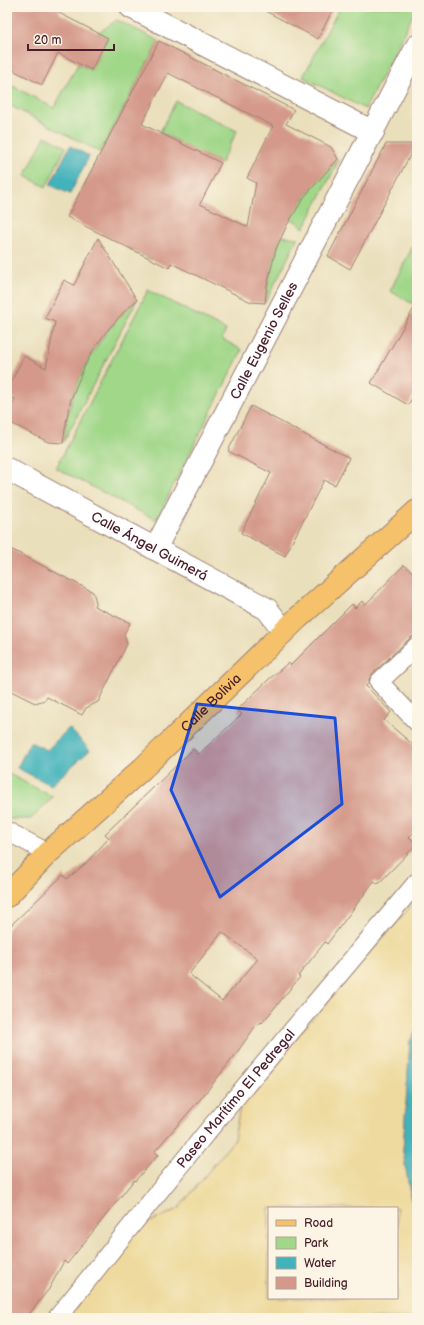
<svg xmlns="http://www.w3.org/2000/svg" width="424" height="1325" font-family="'Balsamiq Sans',sans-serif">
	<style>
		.green { fill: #a0d789; stroke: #757b5a }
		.sand { fill: #eeda9e; stroke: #9c7c64; fill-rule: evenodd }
		.water { fill: #43b3bb; stroke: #466973 }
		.building { fill: #d4998a; fill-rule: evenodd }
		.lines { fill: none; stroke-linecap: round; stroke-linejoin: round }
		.pedestrian-casing { stroke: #9a7f73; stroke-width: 20 }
		.minor-casing { stroke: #9a7f73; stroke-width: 24 }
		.tertiary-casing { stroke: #9a7f73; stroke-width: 24 }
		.primary-casing { stroke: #9a7f73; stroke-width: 24 }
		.pedestrian { stroke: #fff; stroke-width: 18 }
		.minor { stroke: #fff; stroke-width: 22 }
		.tertiary { stroke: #fff; stroke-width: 22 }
		.primary { stroke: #f5c16b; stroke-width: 22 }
		.marked { fill: #1d4ed8; fill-opacity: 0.2; stroke: #1d4ed8; stroke-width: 3; stroke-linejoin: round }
		.labels { text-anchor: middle; stroke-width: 4; stroke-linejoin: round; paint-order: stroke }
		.street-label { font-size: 14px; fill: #4a1f2b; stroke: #fcf5e5 }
	</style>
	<rect width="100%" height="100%" fill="#fcf5e5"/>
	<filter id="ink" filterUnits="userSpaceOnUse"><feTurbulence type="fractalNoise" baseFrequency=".025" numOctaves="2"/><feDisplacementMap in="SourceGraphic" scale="8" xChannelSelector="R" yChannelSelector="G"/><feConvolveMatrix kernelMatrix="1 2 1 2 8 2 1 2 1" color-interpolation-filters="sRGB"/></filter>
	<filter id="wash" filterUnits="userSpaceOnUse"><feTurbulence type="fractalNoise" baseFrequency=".012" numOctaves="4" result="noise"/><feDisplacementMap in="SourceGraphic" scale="16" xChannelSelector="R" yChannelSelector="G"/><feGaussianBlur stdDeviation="0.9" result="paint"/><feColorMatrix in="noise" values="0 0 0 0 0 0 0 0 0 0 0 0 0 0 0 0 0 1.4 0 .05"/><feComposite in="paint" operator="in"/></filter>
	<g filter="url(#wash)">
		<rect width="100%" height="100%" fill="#eadfbb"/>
		<path class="green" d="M 340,7 L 417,7 L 365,109 L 303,77 Z
			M 117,20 L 159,41 L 100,152 L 7,104 L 7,83 L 54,108 L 78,64 L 91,70 L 107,38 L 98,33 Z
			M 176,101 L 237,131 L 221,163 L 204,155 L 152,260 L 126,247 L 179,142 L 160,132 Z
			M 45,136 L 66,147 L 46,187 L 25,176 Z
			M 339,160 L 304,228 L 291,218 C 304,197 319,176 339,160 Z
			M 281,236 L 298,238 L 265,303 C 268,280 273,258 281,236 Z
			M 417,238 L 417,255 L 416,258 L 417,259 L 417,306 L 390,291 Z
			M 148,290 L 226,330 L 222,339 L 242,350 L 156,520 L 56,468 Z
			M 137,300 L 63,443 C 70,385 93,339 137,300 Z
			M 7,773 L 53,797 L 31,819 L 7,819 Z"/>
		<path class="sand" d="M 417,899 L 417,1029 L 410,1041 L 403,1151 L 417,1235 L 417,1318 L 68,1318 L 137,1228 L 178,1209 L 217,1161 L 234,1140 L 241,1101 ZM 269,1208 L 397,1208 L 397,1298 L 269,1298 Z"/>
		<path class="water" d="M 70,146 L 89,156 L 70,194 L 50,185 Z
			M 69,728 L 90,750 L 51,785 L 17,768 L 30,742 L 47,750 Z
			M 417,1029 L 417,1235 L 403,1151 L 410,1041 Z"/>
		<g id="blocks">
			<path class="building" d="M 7,7 L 59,7 L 59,13 L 108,38 L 91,70 L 58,53 L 42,85 L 7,67 Z
				M 258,7 L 334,7 L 318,39 Z
				M 159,41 L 294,110 L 286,124 L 331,147 L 338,159 L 305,196 L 287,225 L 276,249 L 267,286 L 265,303 L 251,302 L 171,263 L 169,268 L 67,217 ZM 168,73 L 273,126 L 247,178 L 256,183 L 248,227 L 200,204 L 221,163 L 142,124 Z
				M 386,144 L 416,144 L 350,269 L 328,256 Z
				M 98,238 L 137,300 L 124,312 L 106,332 L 93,350 L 85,365 L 71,399 L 67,417 L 63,443 L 48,442 L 7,421 L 7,415 L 15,399 L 7,395 L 7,390 L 24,356 L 46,368 L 55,322 L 45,318 L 64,280 L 74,285 Z
				M 417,303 L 417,390 L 408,405 L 371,383 Z
				M 251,406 L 349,458 L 335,485 L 324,480 L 285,556 L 241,533 L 271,473 L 228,451 Z
				M 7,547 L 93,592 L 96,602 L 94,606 L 130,623 L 124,634 L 127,644 L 98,702 L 86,708 L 82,715 L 47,697 L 45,700 L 35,703 L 11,691 L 10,686 L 7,685 Z
				M 404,565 L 417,576 L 417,634 L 410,638 L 372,674 L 369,679 L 369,683 L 366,686 L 391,712 L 384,720 L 417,748 L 417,829 L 409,837 L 417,844 L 378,884 L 374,881 L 327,944 L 325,942 L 298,976 L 300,977 L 262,1023 L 261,1022 L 258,1025 L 257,1024 L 233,1058 L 203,1096 L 154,1152 L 158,1155 L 135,1181 L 134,1180 L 67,1264 L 64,1261 L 49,1289 L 26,1318 L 7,1318 L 7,929 L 63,875 L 67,879 L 85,864 L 109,838 L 105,834 L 179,763 L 193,749 L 199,754 L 242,714 L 237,710 L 267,681 L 288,663 L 291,665 L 352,604 L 355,608 L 362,601 L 365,605 ZM 222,932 L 258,959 L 222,1001 L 189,974 Z"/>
		</g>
	</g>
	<g filter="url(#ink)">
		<use href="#blocks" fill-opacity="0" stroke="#9a7f73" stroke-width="1"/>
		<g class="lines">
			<g class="pedestrian-casing">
				<g id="pedestrian">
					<path d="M 417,646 L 379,682 L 417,722"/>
					<path d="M 7,831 L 48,853"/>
					<path id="s1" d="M 57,1318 L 206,1133 L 417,882"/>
				</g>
			</g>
			<g class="minor-casing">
				<g id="minor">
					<path d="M 131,7 L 373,132"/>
					<path id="s2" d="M 155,549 L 417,46"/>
				</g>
			</g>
			<g class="tertiary-casing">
				<g id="tertiary">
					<path id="s3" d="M 7,469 L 267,609 L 284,631"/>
				</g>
			</g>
			<g class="primary-casing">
				<g id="primary">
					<path id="s4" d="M 7,896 L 48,853 L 143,768 L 298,618 L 417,511"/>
				</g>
			</g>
			<use href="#pedestrian" class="pedestrian"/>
			<use href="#minor" class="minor"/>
			<use href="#tertiary" class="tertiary"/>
			<use href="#primary" class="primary"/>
		</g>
	</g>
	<path class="marked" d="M 197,704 L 335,718 L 342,804 L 220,897 L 171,790 Z"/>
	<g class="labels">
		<g class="street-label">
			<text dy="5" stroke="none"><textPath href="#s2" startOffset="235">Calle Eugenio Selles</textPath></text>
			<text dy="5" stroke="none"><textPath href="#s3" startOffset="162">Calle Ángel Guimerá</textPath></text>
			<text dy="5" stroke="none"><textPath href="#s4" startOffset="281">Calle Bolivia</textPath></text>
			<text dy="5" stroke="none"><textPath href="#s1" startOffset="283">Paseo Marítimo El Pedregal</textPath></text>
		</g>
	</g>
	<rect width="424" height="1325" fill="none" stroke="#fcf5e5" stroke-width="24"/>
	<rect x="268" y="1207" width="130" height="92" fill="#fcf5e5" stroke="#b59f9b"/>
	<rect x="276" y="1220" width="20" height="6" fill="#f5c16b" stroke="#b59f9b"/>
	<text x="304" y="1227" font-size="12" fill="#4a1f2b">Road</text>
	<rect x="276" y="1237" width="20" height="12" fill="#a0d789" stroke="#b59f9b"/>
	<text x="304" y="1247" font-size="12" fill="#4a1f2b">Park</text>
	<rect x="276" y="1257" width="20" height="12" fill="#43b3bb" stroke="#b59f9b"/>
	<text x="304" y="1267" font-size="12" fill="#4a1f2b">Water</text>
	<rect x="276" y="1277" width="20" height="12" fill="#d4998a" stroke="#b59f9b"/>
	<text x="304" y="1287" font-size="12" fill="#4a1f2b">Building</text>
	<path d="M28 44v6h86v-6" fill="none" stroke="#4a1f2b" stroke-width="2"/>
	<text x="34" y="44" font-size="12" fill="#4a1f2b" stroke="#fcf5e5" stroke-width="3" paint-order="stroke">20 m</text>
</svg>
